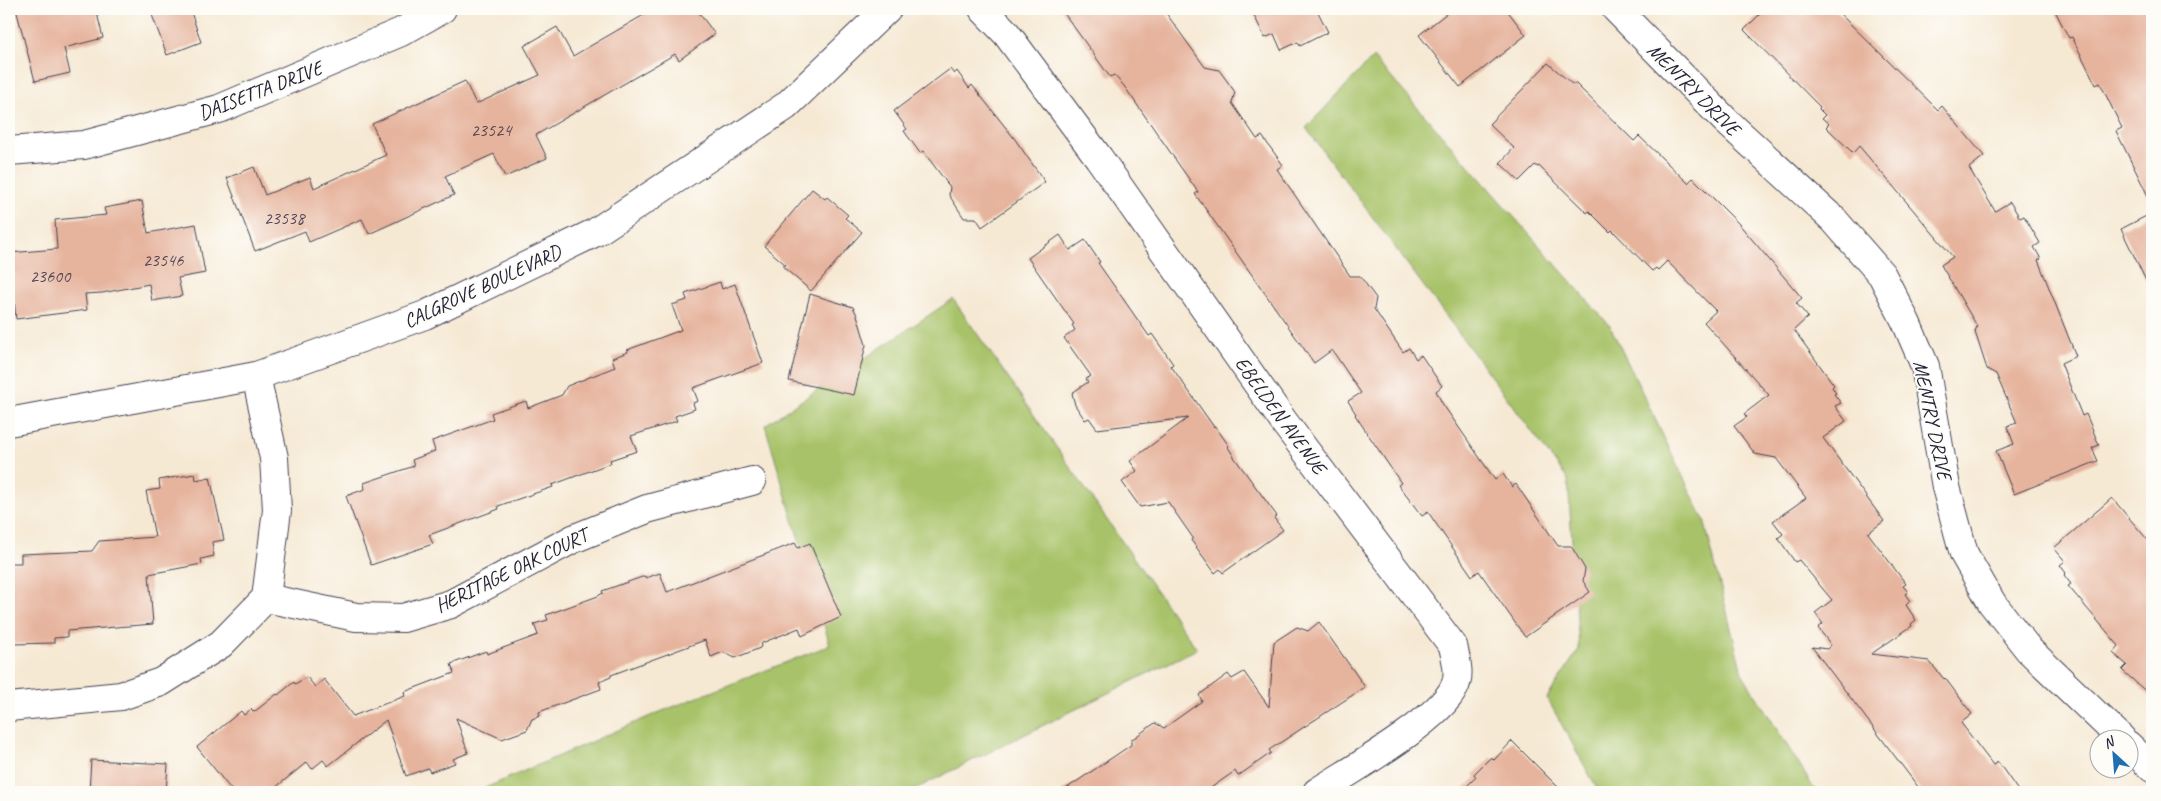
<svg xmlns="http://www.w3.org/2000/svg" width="2161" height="801" font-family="Caveat,sans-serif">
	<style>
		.green { fill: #a7c268; stroke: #647252 }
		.building { fill: #e6b49d }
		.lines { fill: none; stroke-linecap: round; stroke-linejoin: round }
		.street-casing { stroke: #424052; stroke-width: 30 }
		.secondary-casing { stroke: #424052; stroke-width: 30 }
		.street { stroke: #fff; stroke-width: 28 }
		.secondary { stroke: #fff; stroke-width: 28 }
		.labels { text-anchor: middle; stroke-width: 4; stroke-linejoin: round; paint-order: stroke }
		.number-label { font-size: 18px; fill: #534654 }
		.street-label { font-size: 20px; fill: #22223b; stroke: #fdfcf7 }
	</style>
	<rect width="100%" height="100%" fill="#fdfcf7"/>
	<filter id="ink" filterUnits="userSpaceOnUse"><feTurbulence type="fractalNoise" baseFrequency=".02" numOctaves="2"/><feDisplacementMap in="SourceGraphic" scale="10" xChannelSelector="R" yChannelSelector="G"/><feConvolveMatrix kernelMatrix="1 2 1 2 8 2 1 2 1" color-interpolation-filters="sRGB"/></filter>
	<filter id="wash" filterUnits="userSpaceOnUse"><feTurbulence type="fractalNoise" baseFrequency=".0096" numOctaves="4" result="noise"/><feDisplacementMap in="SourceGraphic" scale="20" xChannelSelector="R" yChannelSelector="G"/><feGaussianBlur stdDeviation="1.12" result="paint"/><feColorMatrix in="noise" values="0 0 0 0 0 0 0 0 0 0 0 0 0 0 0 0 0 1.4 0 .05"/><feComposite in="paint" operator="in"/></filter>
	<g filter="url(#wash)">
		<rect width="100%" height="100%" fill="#f6e9d4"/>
		<path class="green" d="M 1373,57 L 1610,326 L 1704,520 L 1742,673 L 1816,792 L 1599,792 L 1547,698 L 1579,649 L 1568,480 L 1306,128 Z
			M 953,299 L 1197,649 L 909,792 L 476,792 L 655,714 L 830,645 L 765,425 Z"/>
		<g id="blocks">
			<path class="building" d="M 16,9 L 96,9 L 103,38 L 64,48 L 70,73 L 35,81 Z
				M 167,9 L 190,9 L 201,42 L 167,55 L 152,15 Z
				M 654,9 L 696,9 L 715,34 L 679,60 L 675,54 L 536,135 L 547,158 L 505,177 L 494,154 L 445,176 L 454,195 L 369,234 L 362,219 L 309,242 L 305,231 L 255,251 L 227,178 L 254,167 L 265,195 L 310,177 L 314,188 L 386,155 L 372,124 L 465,81 L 476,104 L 540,75 L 524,46 L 557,27 L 573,56 Z
				M 1061,9 L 1163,9 L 1205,67 L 1219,70 L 1235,92 L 1232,103 L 1257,139 L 1262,136 L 1283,165 L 1277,169 L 1350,276 L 1360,276 L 1376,298 L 1374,309 L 1403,352 L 1409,348 L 1416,359 L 1421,355 L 1442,386 L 1436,391 L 1442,403 L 1495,480 L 1503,474 L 1512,487 L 1516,484 L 1558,546 L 1571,546 L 1585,569 L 1583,581 L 1590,592 L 1525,637 L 1479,571 L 1472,576 L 1428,512 L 1422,516 L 1398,485 L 1401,483 L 1355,415 L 1356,414 L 1348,401 L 1361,393 L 1332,350 L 1314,363 L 1195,194 L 1198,192 L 1124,86 L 1114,75 L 1110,77 Z
				M 1251,9 L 1325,9 L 1318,12 L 1328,32 L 1300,46 L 1298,42 L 1281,50 L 1274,34 L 1265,38 Z
				M 1452,9 L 1506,9 L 1526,35 L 1460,87 L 1419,35 Z
				M 1765,9 L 1835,9 L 1938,110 L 1942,106 L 1984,156 L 1969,168 L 1995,211 L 2010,202 L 2020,218 L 2024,216 L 2040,243 L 2034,247 L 2041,259 L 2038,260 L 2076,356 L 2061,363 L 2082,416 L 2086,414 L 2099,445 L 2092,448 L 2098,461 L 2014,494 L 1996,451 L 2014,444 L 2007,426 L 2017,423 L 1996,374 L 1987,369 L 1975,332 L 1977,326 L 1941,265 L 1953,257 L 1859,146 L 1853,153 L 1826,127 L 1829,124 L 1822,118 L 1825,115 L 1819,109 L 1820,107 L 1744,30 Z
				M 2054,9 L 2152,9 L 2152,204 L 2116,131 L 2122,128 L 2100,83 L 2096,85 L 2072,37 L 2069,38 Z
				M 1548,63 L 1572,84 L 1576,84 L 1634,141 L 1639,136 L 1688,183 L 1693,178 L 1738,223 L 1802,298 L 1796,303 L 1808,317 L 1794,330 L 1834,385 L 1832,387 L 1836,393 L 1834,394 L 1841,403 L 1835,406 L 1846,421 L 1823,438 L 1884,521 L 1868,533 L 1906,584 L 1903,586 L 1908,592 L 1905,594 L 1910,601 L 1906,605 L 1916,620 L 1911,624 L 1912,626 L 1871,654 L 1929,661 L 1944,679 L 1945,678 L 1972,714 L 1961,723 L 1993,765 L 1998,762 L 2019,792 L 1922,792 L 1812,647 L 1827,649 L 1831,645 L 1818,628 L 1823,624 L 1815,613 L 1832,600 L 1799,560 L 1795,562 L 1778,538 L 1783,534 L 1773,521 L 1806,498 L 1776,458 L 1755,454 L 1734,426 L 1747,417 L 1744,414 L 1769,395 L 1704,322 L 1716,311 L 1667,261 L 1658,270 L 1656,268 L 1652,271 L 1612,230 L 1610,232 L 1589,211 L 1587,213 L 1539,166 L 1538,167 L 1535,165 L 1519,181 L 1500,163 L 1514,148 L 1489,124 Z
				M 950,69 L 954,74 L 957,71 L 969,88 L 972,85 L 1014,138 L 1045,182 L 982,227 L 976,218 L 964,218 L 949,195 L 950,187 L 923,151 L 920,153 L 904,131 L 907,129 L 894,111 Z
				M 812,189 L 825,199 L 827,197 L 848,215 L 845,218 L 862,232 L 811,291 L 782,266 L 786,265 L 764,246 Z
				M 142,201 L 148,233 L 196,224 L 205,273 L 178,278 L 182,296 L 152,301 L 149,284 L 102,293 L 85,294 L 87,310 L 16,319 L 9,253 L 57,249 L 55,220 L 106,215 L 104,208 Z
				M 2152,213 L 2152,293 L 2121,229 Z
				M 1060,235 L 1070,250 L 1085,240 L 1100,262 L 1098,263 L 1149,336 L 1152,334 L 1173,364 L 1171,366 L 1214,427 L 1215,426 L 1229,446 L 1228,447 L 1236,460 L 1277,516 L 1274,518 L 1283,530 L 1223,573 L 1220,569 L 1215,573 L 1191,540 L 1193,538 L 1168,502 L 1140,507 L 1122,482 L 1137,471 L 1130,461 L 1188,418 L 1097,429 L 1089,418 L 1085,420 L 1075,405 L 1072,393 L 1088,382 L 1086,379 L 1091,376 L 1064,338 L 1075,330 L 1072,325 L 1074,324 L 1028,258 Z
				M 720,282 L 722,289 L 735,284 L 763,363 L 693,388 L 698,401 L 693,403 L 695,409 L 675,416 L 677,421 L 631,436 L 637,451 L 610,460 L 611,463 L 552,485 L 553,487 L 498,506 L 499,509 L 429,535 L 433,544 L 371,565 L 346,496 L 365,489 L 364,483 L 414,466 L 412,460 L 435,451 L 432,441 L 493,419 L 491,413 L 526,401 L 528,408 L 562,395 L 567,386 L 615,367 L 612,358 L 628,352 L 627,350 L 681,330 L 672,305 L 687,300 L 685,294 Z
				M 810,294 L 853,307 L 857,315 L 866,345 L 854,395 L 789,381 Z
				M 195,474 L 196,480 L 210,477 L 224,540 L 212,542 L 214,556 L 201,559 L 202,564 L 149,574 L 153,624 L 67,631 L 67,637 L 54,638 L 54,643 L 13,644 L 9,563 L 21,563 L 21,554 L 92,551 L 99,541 L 155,537 L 146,491 L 160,489 L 159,480 Z
				M 2112,498 L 2152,545 L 2152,697 L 2122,670 L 2127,665 L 2113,653 L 2119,646 L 2068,586 L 2071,584 L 2064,575 L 2066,573 L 2060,565 L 2065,561 L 2054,548 Z
				M 795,543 L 798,548 L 810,543 L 841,617 L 802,636 L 799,628 L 762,643 L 760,648 L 735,658 L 723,652 L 711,657 L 705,640 L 611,675 L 611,677 L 599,682 L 601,689 L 539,712 L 540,716 L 532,719 L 527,730 L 502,739 L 456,718 L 468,753 L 453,759 L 455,763 L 430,772 L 428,768 L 406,776 L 386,720 L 328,766 L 323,760 L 312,769 L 307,762 L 270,792 L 233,792 L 197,747 L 241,711 L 244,715 L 251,709 L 254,712 L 277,694 L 278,695 L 294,682 L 295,684 L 307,677 L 315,687 L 324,679 L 353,716 L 405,696 L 404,692 L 454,673 L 451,664 L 486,651 L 487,654 L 538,635 L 534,624 L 548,620 L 546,615 L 598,596 L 603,593 L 602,591 L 645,576 L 646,578 L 660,573 L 667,592 Z
				M 1319,622 L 1365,687 L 1269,750 L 1271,753 L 1238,776 L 1235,771 L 1205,792 L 1061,792 L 1131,745 L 1131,740 L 1155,723 L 1164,728 L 1202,701 L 1199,695 L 1228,674 L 1232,679 L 1244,672 L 1269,707 L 1274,642 L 1297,627 L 1308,631 Z
				M 1512,741 L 1563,792 L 1461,792 L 1476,777 L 1474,774 L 1491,757 L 1494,760 Z
				M 91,760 L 168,764 L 166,792 L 89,792 Z"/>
		</g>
	</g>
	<g filter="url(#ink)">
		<use href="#blocks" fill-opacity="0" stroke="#424052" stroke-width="1"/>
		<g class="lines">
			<g class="street-casing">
				<path id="street" d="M 983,9 L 1006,33 L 1099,158 L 1284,422 L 1453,646 C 1456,660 1461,675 1454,688 C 1438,721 1350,771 1317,792
					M 1616,9 L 1726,121 L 1834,220 L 1882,275 L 1906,322 L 1925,366 L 1946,487 L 1964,554 L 1992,603 L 2029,650 L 2121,738
					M 9,151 L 84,145 L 219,109 L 401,32 L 442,9
					M 266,598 L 356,617 L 403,618 L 451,604 L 573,539 L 647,509 L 752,481
					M 9,707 L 121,696 L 161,682 L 221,644 L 266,598 L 277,510 L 274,458 L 256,376
					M 2128,745 L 2152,768"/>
			</g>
			<g class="secondary-casing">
				<path id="secondary" d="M 9,422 L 256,376 L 425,315 L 596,232 L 786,106 L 887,9"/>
			</g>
			<use href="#street" class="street"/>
			<use href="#secondary" class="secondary"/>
		</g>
	</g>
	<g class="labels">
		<g class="number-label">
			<text x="491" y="136">23524</text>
			<text x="284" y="224">23538</text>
			<text x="163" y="266">23546</text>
			<text x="50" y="282">23600</text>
		</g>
		<g class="street-label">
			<text transform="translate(1694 89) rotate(45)" y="7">MENTRY DRIVE</text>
			<text transform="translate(260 90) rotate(-21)" y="7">DAISETTA DRIVE</text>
			<text transform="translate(482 286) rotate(-25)" y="7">CALGROVE BOULEVARD</text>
			<text transform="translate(1281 415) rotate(54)" y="7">EBELDEN AVENUE</text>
			<text transform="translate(1933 420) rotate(78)" y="7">MENTRY DRIVE</text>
			<text transform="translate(511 570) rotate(-26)" y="7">HERITAGE OAK COURT</text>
		</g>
	</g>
	<rect width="2161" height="801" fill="none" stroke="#fdfcf7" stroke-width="30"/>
	<g transform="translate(2114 754) rotate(334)"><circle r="24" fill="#fdfcf7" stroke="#a5a5ac"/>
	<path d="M0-4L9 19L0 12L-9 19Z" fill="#1f6fb2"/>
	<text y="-8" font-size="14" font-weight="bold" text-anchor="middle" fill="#22223b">N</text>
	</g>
</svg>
